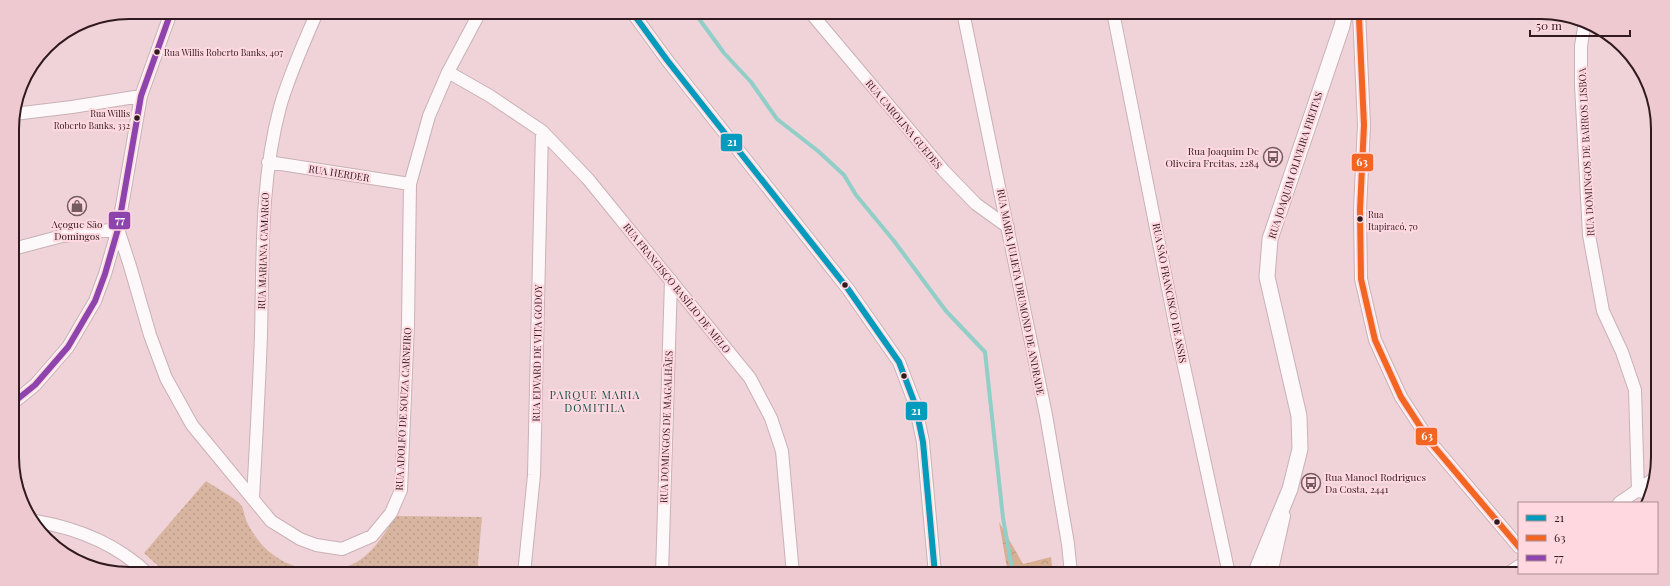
<svg xmlns="http://www.w3.org/2000/svg" width="1670" height="586" font-family="'Playfair Display',serif">
	<style>
		.green { fill: url(#green-dots) }
		.forest { fill: url(#forest-crowns) }
		.lines { fill: none; stroke-linecap: round; stroke-linejoin: round }
		.stream { stroke: #91cec8; stroke-width: 4 }
		.minor-casing { stroke: #c9b1b6; stroke-width: 14 }
		.tertiary-casing { stroke: #c9b1b6; stroke-width: 17 }
		.minor { stroke: #fdf8f9; stroke-width: 12 }
		.tertiary { stroke: #fdf8f9; stroke-width: 15 }
		.bus-1-casing { stroke: #ffd9df; stroke-width: 9 }
		.bus-2-casing { stroke: #ffd9df; stroke-width: 9 }
		.bus-3-casing { stroke: #ffd9df; stroke-width: 9 }
		.bus-1 { stroke: #059bbc; stroke-width: 6 }
		.bus-2 { stroke: #f26522; stroke-width: 6 }
		.bus-3 { stroke: #8e44ad; stroke-width: 6 }
		.bus-dot { fill: #301a1f; stroke: #ffd9df; stroke-width: 1.5 }
		.labels { text-anchor: middle; stroke-width: 4; stroke-linejoin: round; paint-order: stroke }
		.bus-label { font-size: 9px; fill: #301a1f; stroke: #ffd9df; text-anchor: start }
		.street-label { font-size: 10px; fill: #301a1f; stroke: #ffd9df }
		.poi-label { font-size: 10px; fill: #301a1f; stroke: #ffd9df; text-anchor: end }
		.neighbourhood-label { font-size: 11px; letter-spacing: 1px; fill: #15504b; stroke: #ffd9df }
		.rim { fill: none; stroke: #301a1f; stroke-width: 2 }
		.line-badge { stroke: #ffd9df; stroke-width: 1.5 }
		.badge-label { font-size: 11px; text-anchor: middle; font-weight: bold; fill: #fff }
	</style>
	<defs>
		<pattern id="green-dots" width="8" height="8" patternUnits="userSpaceOnUse"><rect width="8" height="8" fill="#d8b5a0"/><path d="M2 2h.1M6 6h.1" fill="none" stroke="#ba9b89" stroke-width="1.8" stroke-linecap="round"/></pattern>
		<pattern id="forest-crowns" width="20" height="18" patternUnits="userSpaceOnUse"><rect width="20" height="18" fill="#d8af93"/><path d="M2 6a3 3 0 1 1 6 0M12 15a3 3 0 1 1 6 0" fill="none" stroke="#ba967e"/></pattern>
	</defs>
	<rect width="100%" height="100%" fill="#efd3d8"/>
	<path class="green" d="M 206,481 C 213,486 237,499 241,505 C 244,509 244,515 246,520 C 249,527 254,535 259,541 C 281,570 329,581 360,560 C 376,549 386,531 396,516 L 482,517 L 477,574 L 167,574 L 144,553 Z"/>
	<path class="forest" d="M 999,522 L 1023,564 L 1051,557 L 1053,574 L 1008,574 Z"/>
	<g class="lines">
		<path class="stream" d="M 694,12 L 724,53 L 751,82 L 777,119 L 818,151 L 844,175 L 856,195 L 894,241 L 946,311 L 985,352 L 1003,518 L 1013,574"/>
		<g class="minor-casing">
			<path id="minor" d="M 632,12 L 667,60 L 848,289 L 899,362 L 915,404 L 923,442 L 935,574
				M 810,12 L 944,171 L 976,204 L 1008,227
				M 963,12 L 1046,415 L 1068,544 L 1071,574
				M 1113,12 L 1177,334 L 1229,574
				M 1359,12 L 1364,125 L 1360,210 L 1361,279 L 1375,340 L 1401,397 L 1431,443 L 1519,547
				M 1585,22 L 1581,46 L 1581,85 L 1589,235 L 1603,311 L 1622,352 L 1635,390 L 1638,491 L 1652,493
				M 448,72 L 490,96 L 542,131 L 588,179 L 750,378 L 771,418 L 782,451 L 793,574
				M 14,114 L 72,107 L 141,96
				M 268,162 L 410,184
				M 118,229 L 130,266 L 150,335 L 166,378 L 192,425 L 271,521 L 300,539 L 316,545 L 342,549 L 372,536 L 391,513 L 401,490 L 408,324 L 410,184 L 429,116 L 448,72 L 480,12
				M 13,249 L 62,236 L 118,229
				M 14,402 L 35,385 L 68,347 L 95,301 L 105,274 L 118,229 L 141,96 L 171,12
				M 253,498 C 256,444 259,390 261,335 C 263,259 260,182 280,107 C 289,75 304,43 317,12
				M 1619,503 L 1654,479
				M 35,521 C 76,528 117,544 148,574
				M 524,574 L 534,475 L 542,131
				M 662,574 L 671,280
				M 1271,574 L 1284,516
				M 1507,574 L 1519,566"/>
		</g>
		<g class="tertiary-casing">
			<path id="tertiary" d="M 1255,574 L 1290,489 L 1300,449 L 1299,416 L 1267,277 L 1270,239 L 1342,26 L 1345,12"/>
		</g>
		<use href="#minor" class="minor"/>
		<use href="#tertiary" class="tertiary"/>
		<g class="bus-1-casing">
			<path id="bus-1" d="M 632,12 L 667,60 L 848,289 L 899,362 L 915,404 L 923,442 L 935,574"/>
		</g>
		<g class="bus-2-casing">
			<path id="bus-2" d="M 1359,18 L 1364,125 L 1360,210 L 1361,279 L 1375,340 L 1401,397 L 1431,443 L 1519,547"/>
		</g>
		<g class="bus-3-casing">
			<path id="bus-3" d="M 14,402 L 35,385 L 68,347 L 95,301 L 105,274 L 118,229 L 141,96 L 171,12"/>
		</g>
		<use href="#bus-1" class="bus-1"/>
		<use href="#bus-2" class="bus-2"/>
		<use href="#bus-3" class="bus-3"/>
	</g>
	<defs>
		<g id="bus-ring" transform="scale(1)"><circle r="9.5" fill="#ffd9df" stroke="#735b60" stroke-width="1.5"/><path d="M-5-6H5V4H4V6H2V4H-2V6H-4V4H-5ZM-3.5-4V0h7V-4ZM-3.5 1.2v1.5H-2V1.2ZM2 1.2v1.5H3.5V1.2Z" fill="#735b60"/></g>
		<g id="shop-ring" transform="scale(1)"><circle r="9.5" fill="#ffd9df" stroke="#735b60" stroke-width="1.5"/><path d="M-5-2.5h2.3a2.7 3.5 0 0 1 5.4 0H5L5.5 6h-11ZM-1.5-2.5h3a1.5 2.3 0 0 0-3 0Z" fill="#735b60"/></g>
	</defs>
	<g fill-rule="evenodd">
		<use href="#bus-ring" x="1273" y="157"/>
		<use href="#shop-ring" x="77" y="206"/>
		<use href="#bus-ring" x="1311" y="483"/>
	</g>
	<g class="bus-dot">
		<circle cx="157" cy="52" r="3.5"/>
		<circle cx="137" cy="118" r="3.5"/>
		<circle cx="1360" cy="219" r="3.5"/>
		<circle cx="845" cy="285" r="3.5"/>
		<circle cx="904" cy="376" r="3.5"/>
		<circle cx="1497" cy="522" r="3.5"/>
	</g>
	<g class="labels">
		<g class="bus-label">
			<text x="164" y="56">Rua Willis Roberto Banks, 407</text>
			<text x="130" y="117" text-anchor="end">Rua Willis<tspan x="130" dy="12">Roberto Banks, 332</tspan></text>
			<text x="1368" y="218">Rua<tspan x="1368" dy="12">Itapiracó, 70</tspan></text>
		</g>
		<g class="street-label">
			<text transform="translate(904 124) rotate(50)" y="4">RUA CAROLINA GUEDES</text>
			<text transform="translate(1586 152) rotate(-93)" y="4">RUA DOMINGOS DE BARROS LISBOA</text>
			<text transform="translate(1295 165) rotate(-72)" y="4">RUA JOAQUIM OLIVEIRA FREITAS</text>
			<text transform="translate(339 173) rotate(9)" y="4">RUA HERDER</text>
			<text transform="translate(263 251) rotate(-88)" y="4">RUA MARIANA CAMARGO</text>
			<text transform="translate(677 288) rotate(51)" y="4">RUA FRANCISCO BASÍLIO DE MELO</text>
			<text transform="translate(1021 292) rotate(79)" y="4">RUA MARIA JULIETA DRUMOND DE ANDRADE</text>
			<text transform="translate(1170 293) rotate(79)" y="4">RUA SÃO FRANCISCO DE ASSIS</text>
			<text transform="translate(537 353) rotate(-89)" y="4">RUA EDVARD DE VITA GODOY</text>
			<text transform="translate(403 409) rotate(-87)" y="4">RUA ADOLFO DE SOUZA CARNEIRO</text>
			<text transform="translate(666 427) rotate(-88)" y="4">RUA DOMINGOS DE MAGALHÃES</text>
		</g>
		<g class="poi-label">
			<text x="1259" y="155">Rua Joaquim De<tspan x="1259" dy="12">Oliveira Freitas, 2284</tspan></text>
			<text x="77" y="228" text-anchor="middle">Açogue São<tspan x="77" dy="12">Domingos</tspan></text>
			<text x="1325" y="481" text-anchor="start">Rua Manoel Rodrigues<tspan x="1325" dy="12">Da Costa, 2441</tspan></text>
		</g>
		<g class="neighbourhood-label">
			<text x="595" y="399">PARQUE MARIA<tspan x="595" dy="13">DOMITILA</tspan></text>
		</g>
	</g>
	<path d="M0 0H1670V586H0ZM129 19H1541A110 110 0 0 1 1651 129V457A110 110 0 0 1 1541 567H129A110 110 0 0 1 19 457V129A110 110 0 0 1 129 19Z" fill="#eecad0" fill-rule="evenodd"/>
	<path class="rim" d="M129 19H1541A110 110 0 0 1 1651 129V457A110 110 0 0 1 1541 567H129A110 110 0 0 1 19 457V129A110 110 0 0 1 129 19Z"/>
	<g class="line-badge">
		<rect x="720" y="133" width="23" height="19" rx="4" fill="#059bbc"/>
		<rect x="1351" y="153" width="23" height="19" rx="4" fill="#f26522"/>
		<rect x="108" y="211" width="23" height="19" rx="4" fill="#8e44ad"/>
		<rect x="905" y="401" width="23" height="20" rx="4" fill="#059bbc"/>
		<rect x="1415" y="427" width="23" height="19" rx="4" fill="#f26522"/>
	</g>
	<g class="badge-label">
		<text x="732" y="146">21</text>
		<text x="1362" y="166">63</text>
		<text x="120" y="224">77</text>
		<text x="916" y="415">21</text>
		<text x="1427" y="440">63</text>
	</g>
	<rect x="1518" y="502" width="140" height="72" fill="#ffd9df" stroke="#ac8d92"/>
	<rect x="1526" y="515" width="20" height="6" fill="#059bbc" stroke="#ac8d92"/>
	<text x="1554" y="522" font-size="12" fill="#301a1f">21</text>
	<rect x="1526" y="535" width="20" height="6" fill="#f26522" stroke="#ac8d92"/>
	<text x="1554" y="542" font-size="12" fill="#301a1f">63</text>
	<rect x="1526" y="555" width="20" height="6" fill="#8e44ad" stroke="#ac8d92"/>
	<text x="1554" y="562" font-size="12" fill="#301a1f">77</text>
	<path d="M1530 30v6h100v-6" fill="none" stroke="#301a1f" stroke-width="2"/>
	<text x="1536" y="30" font-size="12" fill="#301a1f" stroke="#ffd9df" stroke-width="3" paint-order="stroke">50 m</text>
</svg>
